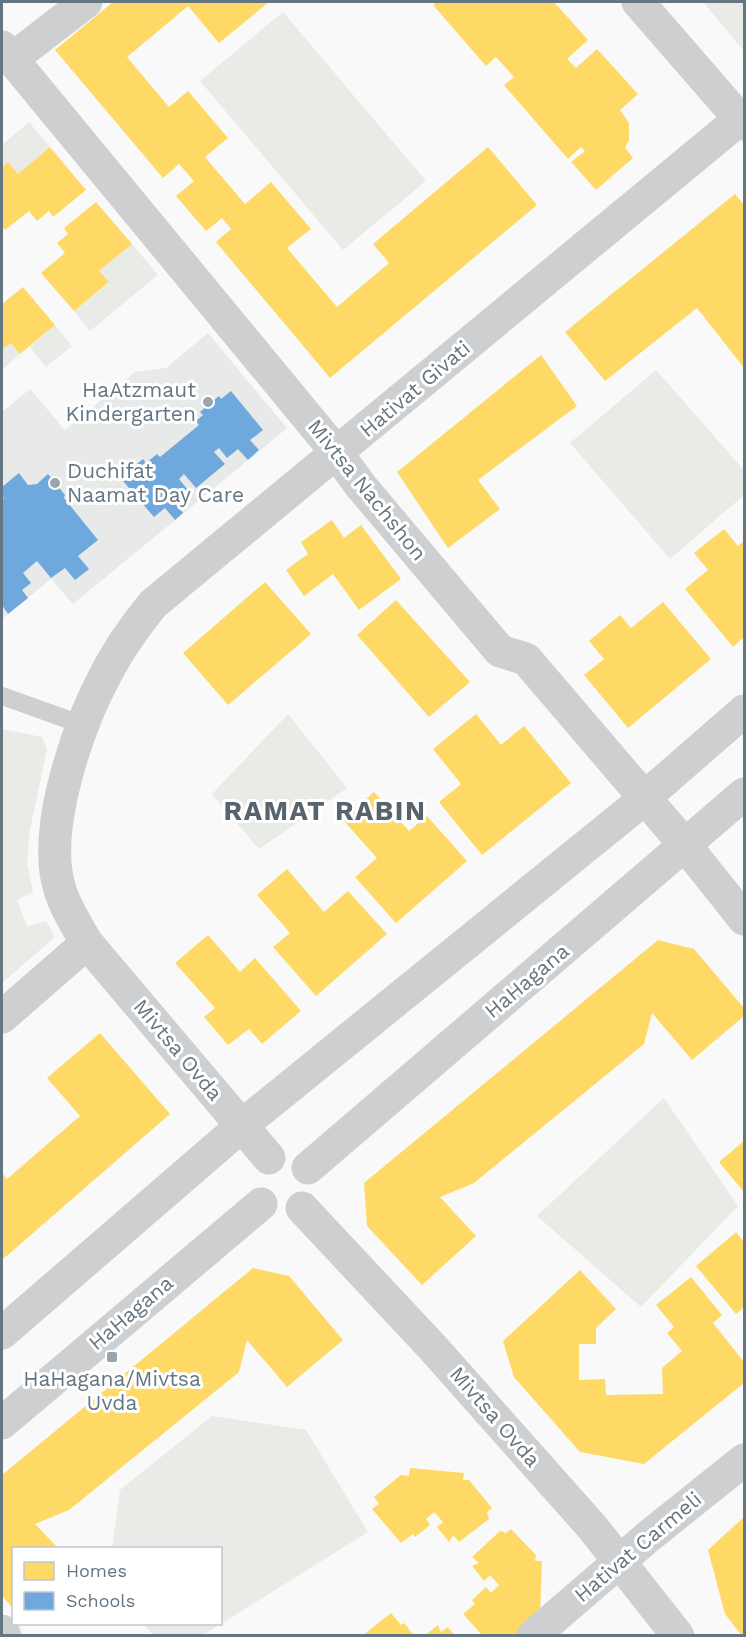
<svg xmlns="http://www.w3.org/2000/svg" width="746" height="1637" font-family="'Work Sans',sans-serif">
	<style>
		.built { fill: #e8e9e9 }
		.green { fill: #e8ebe6 }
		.homes { fill: #ffd966 }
		.schools { fill: #6fa8dc }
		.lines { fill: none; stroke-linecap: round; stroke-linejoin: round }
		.lane { stroke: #cecfd0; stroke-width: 18 }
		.street { stroke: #cecfd0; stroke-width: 33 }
		.poi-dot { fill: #99a4ac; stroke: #fff; stroke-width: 2 }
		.labels { text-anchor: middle; stroke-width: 6; stroke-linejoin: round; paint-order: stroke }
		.street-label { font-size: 21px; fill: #657683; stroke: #fff }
		.poi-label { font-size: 21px; fill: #657683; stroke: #fff; text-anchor: end }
		.district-label { font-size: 27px; font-weight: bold; letter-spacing: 1.5px; fill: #57646e; stroke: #fff }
	</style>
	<rect width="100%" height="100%" fill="#f9f9f9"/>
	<path class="built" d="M 208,333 L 287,428 L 73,604 L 51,579 L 2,619 L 2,412 L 30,389 L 65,430 L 135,372 L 166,368 Z"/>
	<path class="green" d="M 703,2 L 744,2 L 744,51 Z
		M 283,12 L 426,181 L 343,250 L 200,81 Z
		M 29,122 L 50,147 L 18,174 L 8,163 L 2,168 L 2,145 Z
		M 132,244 L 158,275 L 90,331 L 74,311 L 109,283 L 99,271 Z
		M 55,325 L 72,346 L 46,367 L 30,347 Z
		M 11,343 L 20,354 L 2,370 L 2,350 Z
		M 656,370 L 744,470 L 744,495 L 670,559 L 570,443 Z
		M 288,714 L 347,788 L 259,849 L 212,794 Z
		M 2,729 L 42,737 L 47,749 L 30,830 L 27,862 L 33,892 L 17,900 L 27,926 L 46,921 L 55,937 L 2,983 Z
		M 664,1098 L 738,1206 L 641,1307 L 537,1216 Z
		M 212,1416 L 306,1430 L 368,1532 L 203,1635 L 153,1635 L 143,1624 L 220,1624 L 220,1548 L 112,1548 L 120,1490 Z"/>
	<path class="homes" d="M 113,2 L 269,2 L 219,43 L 188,6 L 127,57 L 169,107 L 188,91 L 228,138 L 205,157 L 245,204 L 271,182 L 311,229 L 287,248 L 337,307 L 389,263 L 373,244 L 488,147 L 537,205 L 330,378 L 216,242 L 231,229 L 222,218 L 206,231 L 176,196 L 194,181 L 179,164 L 163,178 L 55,50 Z
		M 437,2 L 554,2 L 588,40 L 567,59 L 576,68 L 597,49 L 638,94 L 620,110 L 629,123 L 629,140 L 625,148 L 633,158 L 596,190 L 571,162 L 585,151 L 581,147 L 568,159 L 504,85 L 514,77 L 496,57 L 486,66 L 433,5 Z
		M 50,147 L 86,190 L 53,217 L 49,211 L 37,221 L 29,211 L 5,230 L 2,226 L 2,168 L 8,162 L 18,174 Z
		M 735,194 L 744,205 L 744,368 L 697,308 L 605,381 L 565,332 Z
		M 96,202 L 132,244 L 99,271 L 109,282 L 74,311 L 41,273 L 65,253 L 57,243 L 68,234 L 64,228 Z
		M 23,287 L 55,325 L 20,354 L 11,343 L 2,350 L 2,304 Z
		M 541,355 L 577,406 L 478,480 L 500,509 L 448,548 L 397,472 Z
		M 332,520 L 344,538 L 361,525 L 401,579 L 359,610 L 333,574 L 304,596 L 286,570 L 308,554 L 301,542 Z
		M 724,529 L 738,546 L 744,541 L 744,637 L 733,647 L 685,589 L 708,570 L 694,553 Z
		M 265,582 L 311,634 L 228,705 L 183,653 Z
		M 396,600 L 470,682 L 429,717 L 357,635 Z
		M 663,602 L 711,659 L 628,728 L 584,675 L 604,659 L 589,641 L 620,615 L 631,628 Z
		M 476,714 L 501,745 L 524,726 L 571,783 L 482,855 L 439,802 L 461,784 L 433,749 Z
		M 374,792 L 409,831 L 427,816 L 467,861 L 396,923 L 355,877 L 377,858 L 343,820 Z
		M 287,869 L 324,912 L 348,891 L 387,934 L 316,996 L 273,947 L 290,933 L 257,895 Z
		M 208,935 L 240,972 L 255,958 L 301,1011 L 262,1044 L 249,1029 L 228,1045 L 204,1017 L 215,1008 L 175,963 Z
		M 658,940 L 694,949 L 744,1008 L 744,1016 L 692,1060 L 652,1013 L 644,1044 L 474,1183 L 440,1197 L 476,1236 L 422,1285 L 367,1226 L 364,1183 Z
		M 100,1033 L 170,1114 L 2,1260 L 2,1173 L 7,1179 L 80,1116 L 47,1078 Z
		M 744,1141 L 744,1192 L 719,1162 Z
		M 736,1232 L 744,1242 L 744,1307 L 736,1314 L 696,1266 Z
		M 253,1268 L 289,1276 L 343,1340 L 287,1387 L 247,1340 L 239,1372 L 69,1510 L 35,1524 L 58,1548 L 14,1548 L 14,1609 L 2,1596 L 2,1475 Z
		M 580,1270 L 616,1309 L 596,1328 L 596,1344 L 579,1344 L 579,1380 L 605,1379 L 606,1395 L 663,1394 L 662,1368 L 682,1351 L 667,1333 L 674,1327 L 656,1305 L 691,1277 L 722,1315 L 713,1323 L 744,1362 L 744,1383 L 644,1464 L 580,1452 L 514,1377 L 503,1341 Z
		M 410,1468 L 464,1473 L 463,1480 L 469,1480 L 492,1508 L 487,1512 L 489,1519 L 459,1542 L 453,1535 L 449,1542 L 437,1527 L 443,1522 L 434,1512 L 426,1519 L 430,1525 L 415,1537 L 413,1534 L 401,1543 L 372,1509 L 379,1504 L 374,1497 L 401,1475 L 409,1476 Z
		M 744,1517 L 744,1636 L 742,1636 L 725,1614 L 708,1550 Z
		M 511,1529 L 536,1555 L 535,1561 L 542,1561 L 540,1616 L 532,1615 L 532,1623 L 518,1636 L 483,1636 L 463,1614 L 475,1604 L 472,1600 L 486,1587 L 491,1593 L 499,1585 L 490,1575 L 484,1581 L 472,1566 L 479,1563 L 472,1557 L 500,1531 L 506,1533 Z
		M 391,1613 L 401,1625 L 404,1623 L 414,1636 L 362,1636 Z
		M 438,1625 L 441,1632 L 448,1627 L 455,1636 L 424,1636 Z"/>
	<path class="schools" d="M 231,391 L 263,430 L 250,440 L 259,450 L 248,460 L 238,449 L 227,458 L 219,448 L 214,452 L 225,464 L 196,488 L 184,474 L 179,479 L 188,490 L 174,502 L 183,513 L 175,520 L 165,508 L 154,517 L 123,481 L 130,475 L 127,472 L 143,459 L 146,463 L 157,454 L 160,457 L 199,425 L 196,421 L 203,415 L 200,412 L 219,396 L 221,399 Z
		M 19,473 L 28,485 L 37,484 L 48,474 L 65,495 L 64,498 L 98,540 L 78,556 L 89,569 L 75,580 L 65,568 L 51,578 L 37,561 L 23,573 L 31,583 L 22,590 L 28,598 L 8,614 L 2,605 L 2,500 L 4,498 L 2,496 L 2,487 Z"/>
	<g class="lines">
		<path class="lane" d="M 2,696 L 83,725"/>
		<path class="street" d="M 638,2 L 744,124
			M 2,47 L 337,453 L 360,485 L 500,651 L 526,659 L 685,845 L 744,919
			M 12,59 L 86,2
			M 658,786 L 744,711
			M 2,1017 L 87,943
			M 256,1114 L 632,809
			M 269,1158 L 87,943 C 77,926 66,909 60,890 C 41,831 78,725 107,672 C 120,647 136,625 153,604 L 740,119
			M 308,1168 L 744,794
			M 302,1208 L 434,1349 L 593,1528 L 678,1636
			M 2,1333 L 230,1136
			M 2,1423 L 261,1204
			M 2,1631 L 5,1636
			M 533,1636 L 649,1536 L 744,1460"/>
	</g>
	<g class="poi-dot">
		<circle cx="208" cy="402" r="6"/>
		<circle cx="55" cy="483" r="6"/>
		<rect x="106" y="1351" width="12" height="12" rx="3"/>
	</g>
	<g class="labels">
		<g class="street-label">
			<text transform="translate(415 389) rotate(-40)" y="7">Hativat Givati</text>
			<text transform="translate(367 490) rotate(51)" y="7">Mivtsa Nachshon</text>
			<text transform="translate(527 981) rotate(-40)" y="7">HaHagana</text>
			<text transform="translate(178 1050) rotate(50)" y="7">Mivtsa Ovda</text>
			<text transform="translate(131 1313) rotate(-40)" y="7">HaHagana</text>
			<text transform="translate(495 1417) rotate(49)" y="7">Mivtsa Ovda</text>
			<text transform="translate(638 1547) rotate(-40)" y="7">Hativat Carmeli</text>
		</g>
		<g class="poi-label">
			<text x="196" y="397">HaAtzmaut<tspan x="196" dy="24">Kindergarten</tspan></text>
			<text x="67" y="478" text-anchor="start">Duchifat<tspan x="67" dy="24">Naamat Day Care</tspan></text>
			<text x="112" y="1386" text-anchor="middle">HaHagana/Mivtsa<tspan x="112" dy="24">Uvda</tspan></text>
		</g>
		<g class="district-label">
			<text x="325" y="820">RAMAT RABIN</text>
		</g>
	</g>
	<rect width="746" height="1637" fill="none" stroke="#657683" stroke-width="6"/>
	<rect x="12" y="1547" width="210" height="78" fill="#ffffff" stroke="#c1c8cd" stroke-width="1.5"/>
	<rect x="24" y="1562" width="30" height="18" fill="#ffd966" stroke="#c1c8cd" stroke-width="1.5"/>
	<text x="66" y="1577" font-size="18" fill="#657683">Homes</text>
	<rect x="24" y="1592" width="30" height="18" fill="#6fa8dc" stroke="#c1c8cd" stroke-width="1.5"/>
	<text x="66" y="1607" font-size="18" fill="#657683">Schools</text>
</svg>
